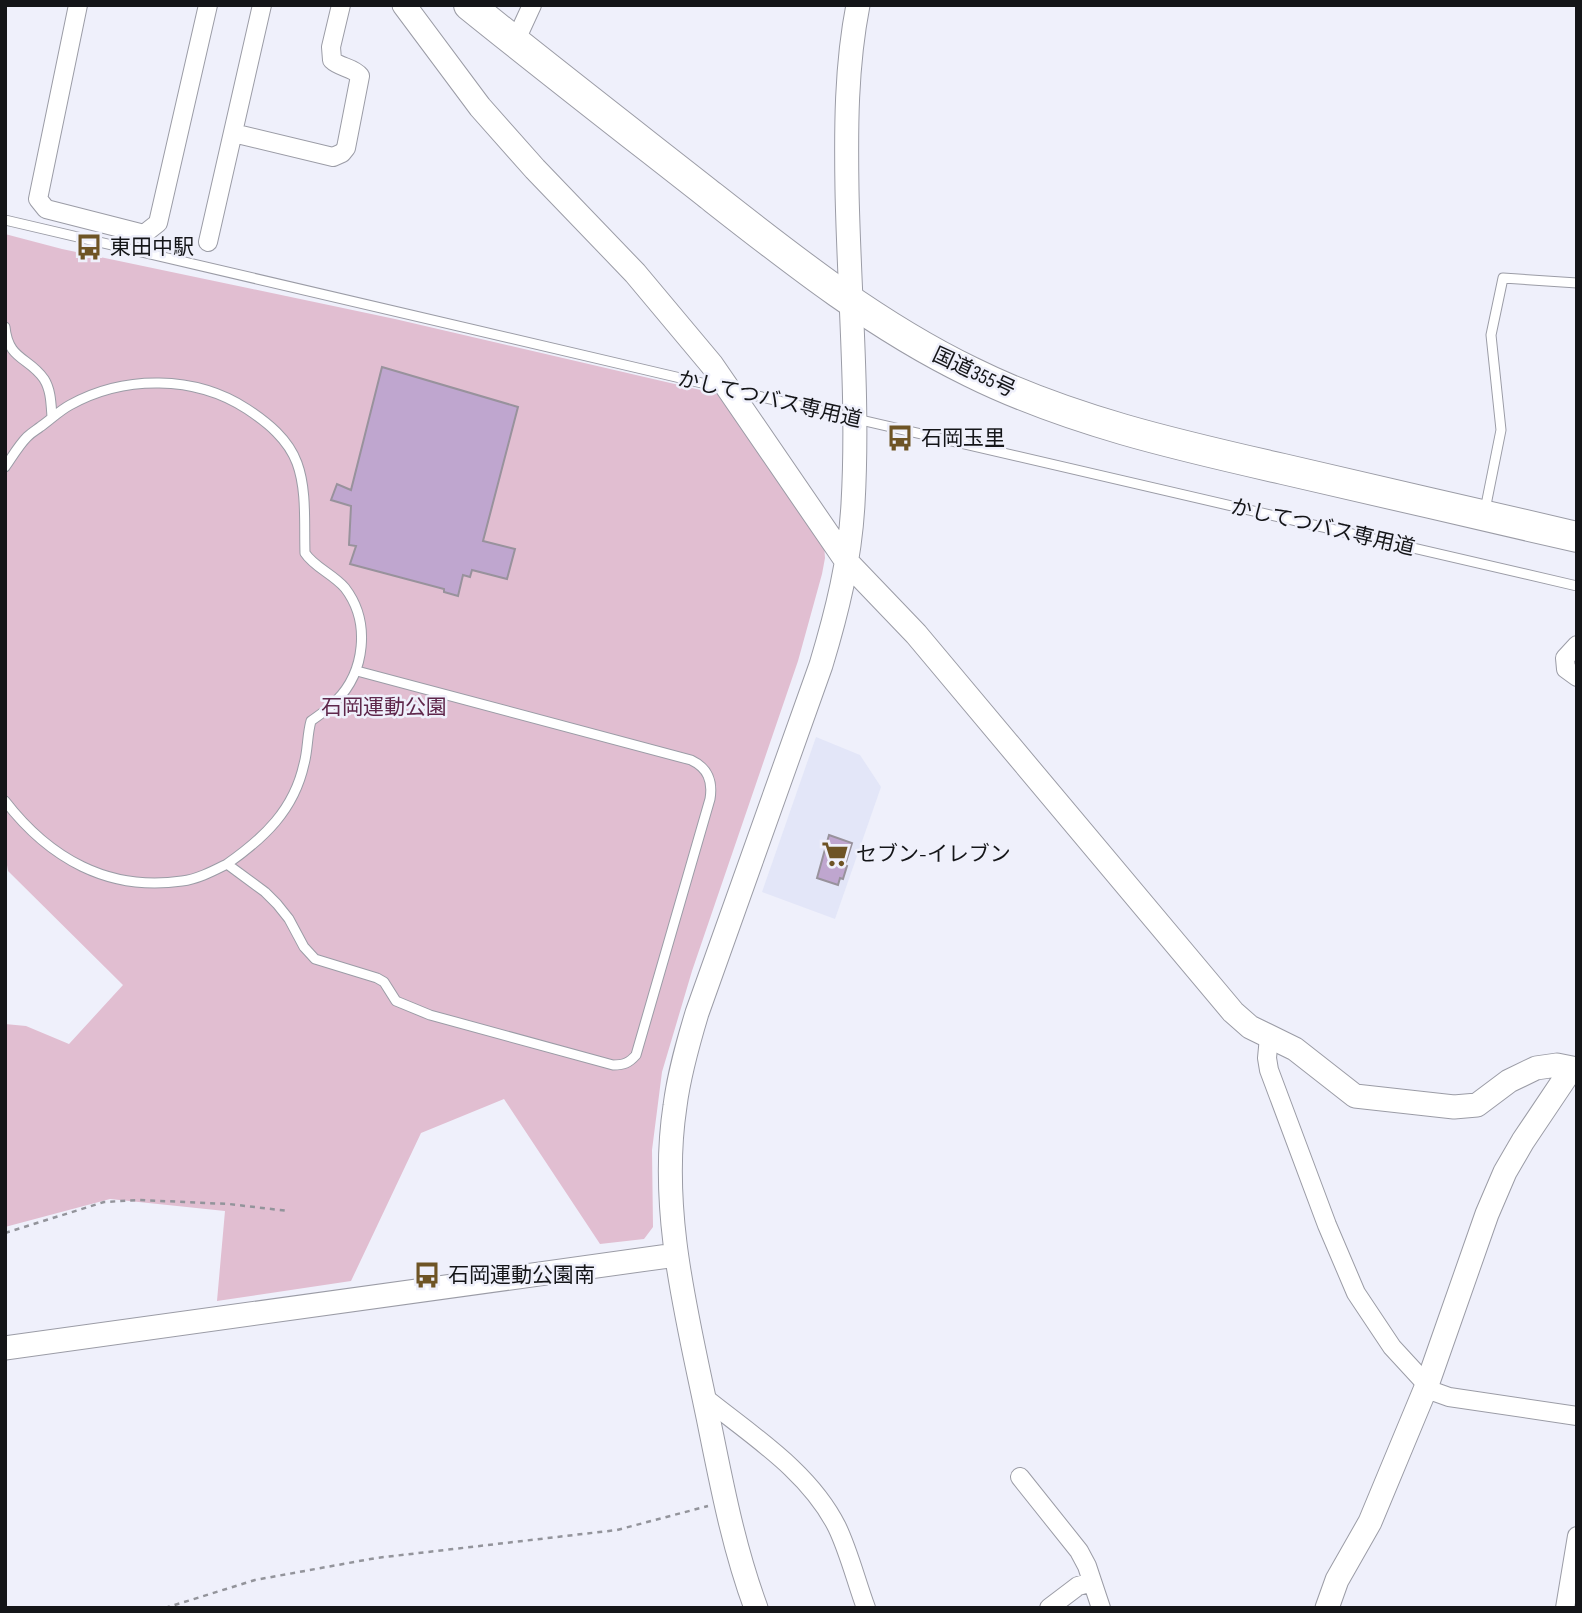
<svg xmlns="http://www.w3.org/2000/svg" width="1582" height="1613" font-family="'Sofia Sans Condensed','Noto Sans JP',sans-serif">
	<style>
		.built { fill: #e3e6f8 }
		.green { fill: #e1bed1 }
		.building { fill: #bfa6cf; stroke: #98929c; stroke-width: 2 }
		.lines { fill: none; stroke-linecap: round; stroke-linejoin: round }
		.lane-casing { stroke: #9b9ca6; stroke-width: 11 }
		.street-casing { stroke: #9b9ca6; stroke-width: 20 }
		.secondary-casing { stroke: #9b9ca6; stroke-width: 25 }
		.highway-casing { stroke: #9b9ca6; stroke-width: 32 }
		.path { stroke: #93949b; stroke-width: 2.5; stroke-dasharray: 5 5; stroke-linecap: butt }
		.lane { stroke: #fff; stroke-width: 9 }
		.street { stroke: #fff; stroke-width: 18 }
		.secondary { stroke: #fff; stroke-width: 23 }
		.highway { stroke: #fff; stroke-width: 30 }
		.labels { text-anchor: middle; stroke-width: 5; stroke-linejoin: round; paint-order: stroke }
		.poi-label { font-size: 21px; fill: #141518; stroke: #eff0fb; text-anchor: start }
		.street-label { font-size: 21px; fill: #141518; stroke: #eff0fb }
		.park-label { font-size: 21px; fill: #5f274b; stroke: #eff0fb }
	</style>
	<rect width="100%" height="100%" fill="#eff0fb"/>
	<path class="built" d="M 816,737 L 860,755 L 881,787 L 835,919 L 762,892 Z"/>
	<path class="green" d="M 5,234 L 62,249 L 395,319 L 722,395 L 824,543 L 825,558 L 822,574 L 798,661 L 692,971 L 662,1072 L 652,1150 L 653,1227 L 644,1239 L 600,1244 L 504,1099 L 421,1133 L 351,1281 L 217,1301 L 225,1211 L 110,1199 L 5,1227 L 5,1024 L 26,1026 L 69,1044 L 123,985 L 8,871 L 5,853 Z"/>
	<path class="building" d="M 382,367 L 518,407 L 483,541 L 515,549 L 507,579 L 472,570 L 470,577 L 463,575 L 458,596 L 444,592 L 444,589 L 350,564 L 356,546 L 349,545 L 351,506 L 331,500 L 337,484 L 351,490 Z
		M 829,835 L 852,843 L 845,865 L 847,866 L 843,879 L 840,878 L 838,885 L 817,878 Z"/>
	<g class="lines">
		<g class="lane-casing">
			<path id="lane" d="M 5,220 L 723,388
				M 5,327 C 8,360 29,357 44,379 C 51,390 51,404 52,417
				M 736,391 L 1577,586
				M 5,467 C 12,457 19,445 27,437 C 31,433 36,430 40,427 C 50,420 59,411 70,405 C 124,375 195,375 247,409 C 268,423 288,439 297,463 C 307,490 304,524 305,553 C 314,567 333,574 345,588 C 371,622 365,672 336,701 C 329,709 319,715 311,721 C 307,735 308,750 304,764 C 294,810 264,838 227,864
				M 1485,510 L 1501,430 L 1491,335 L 1503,278 L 1577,283
				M 5,801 C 49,858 108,892 182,881 C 198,879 213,871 227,864 L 265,892 L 277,904 L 289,919 L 304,947 L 315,959 L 377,978 L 384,982 L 396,1001 L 430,1015 L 613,1065 C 624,1065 629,1063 636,1055 L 710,799 C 713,781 708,768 691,760 L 357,671"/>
		</g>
		<g class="street-casing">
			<path id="street" d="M 78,5 L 38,199 L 46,209 L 144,234 L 158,223 L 208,5
				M 515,42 L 532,5
				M 233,133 L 333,157 L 342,153 L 346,148 L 360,76 C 353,67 340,68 332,60 L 331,47 L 341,5
				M 208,242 L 262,5
				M 1577,645 L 1565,658 L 1566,669 L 1577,677
				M 1269,1037 L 1267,1058 L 1269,1070 L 1327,1225 L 1356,1293 L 1392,1347 L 1427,1385 L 1435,1392 L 1449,1397 L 1577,1416
				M 704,1397 C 751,1435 809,1471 837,1527 C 849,1552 856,1581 866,1608
				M 1020,1477 L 1079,1551 L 1087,1566 L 1101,1608
				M 1049,1608 L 1078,1586 L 1092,1582
				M 1565,1608 L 1577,1536"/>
		</g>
		<g class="secondary-casing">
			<path id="secondary" d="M 404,5 L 480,107 L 535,169 L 635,273 L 712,365 L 847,562 L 916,634 L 1233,1012 L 1250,1027 L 1295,1049 L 1355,1096 L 1454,1107 L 1477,1105 L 1509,1081 L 1536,1068 L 1557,1065 L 1572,1068 L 1523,1141 L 1505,1172 L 1487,1214 L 1427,1385 L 1370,1522 L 1337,1580 L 1327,1608
				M 5,1348 L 676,1255
				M 756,1608 C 733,1546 721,1481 708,1417 C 687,1315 659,1211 675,1106 C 679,1074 688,1043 697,1013 L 821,665 C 837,612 850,560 853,504 C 859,400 849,294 847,190 C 846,129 846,66 858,5"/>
		</g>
		<g class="highway-casing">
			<path id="highway" d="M 469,5 C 547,68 627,130 706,192 C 790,258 874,325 971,372 C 1068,420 1177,445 1283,469 C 1381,492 1479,514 1577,537"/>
		</g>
		<path class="path" d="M 5,1233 L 104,1202 L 140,1200 L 229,1204 L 288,1211
			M 165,1608 L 255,1580 L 376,1558 L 617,1530 L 708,1506"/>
		<use href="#lane" class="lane"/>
		<use href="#street" class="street"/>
		<use href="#secondary" class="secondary"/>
		<use href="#highway" class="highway"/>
	</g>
	<defs>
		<g id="bus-bare" transform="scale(2.1)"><path d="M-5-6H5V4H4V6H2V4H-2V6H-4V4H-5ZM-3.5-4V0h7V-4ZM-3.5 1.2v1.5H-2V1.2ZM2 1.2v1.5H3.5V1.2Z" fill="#6e5425" stroke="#eff0fb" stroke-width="2.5" paint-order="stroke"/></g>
		<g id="supermarket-bare" transform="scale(2.1)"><path d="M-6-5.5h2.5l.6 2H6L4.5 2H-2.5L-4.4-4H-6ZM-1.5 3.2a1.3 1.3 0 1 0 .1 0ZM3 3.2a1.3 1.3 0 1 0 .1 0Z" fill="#6e5425" stroke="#eff0fb" stroke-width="2.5" paint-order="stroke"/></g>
	</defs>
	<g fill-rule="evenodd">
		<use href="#bus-bare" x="89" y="247"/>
		<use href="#bus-bare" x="900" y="438"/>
		<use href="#supermarket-bare" x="835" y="854"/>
		<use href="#bus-bare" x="427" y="1275"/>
	</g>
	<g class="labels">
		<g class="poi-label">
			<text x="110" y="254">東田中駅</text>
			<text x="921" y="445">石岡玉里</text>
			<text x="856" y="861">セブン-イレブン</text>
			<text x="448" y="1282">石岡運動公園南</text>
		</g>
		<g class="street-label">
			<text transform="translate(974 372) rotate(25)" y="7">国道355号</text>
			<text transform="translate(770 399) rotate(13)" y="7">かしてつバス専用道</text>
			<text transform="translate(1323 527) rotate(13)" y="7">かしてつバス専用道</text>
		</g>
		<g class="park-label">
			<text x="384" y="714">石岡運動公園</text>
		</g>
	</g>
	<rect width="1582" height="1613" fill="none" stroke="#141518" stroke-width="14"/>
</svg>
